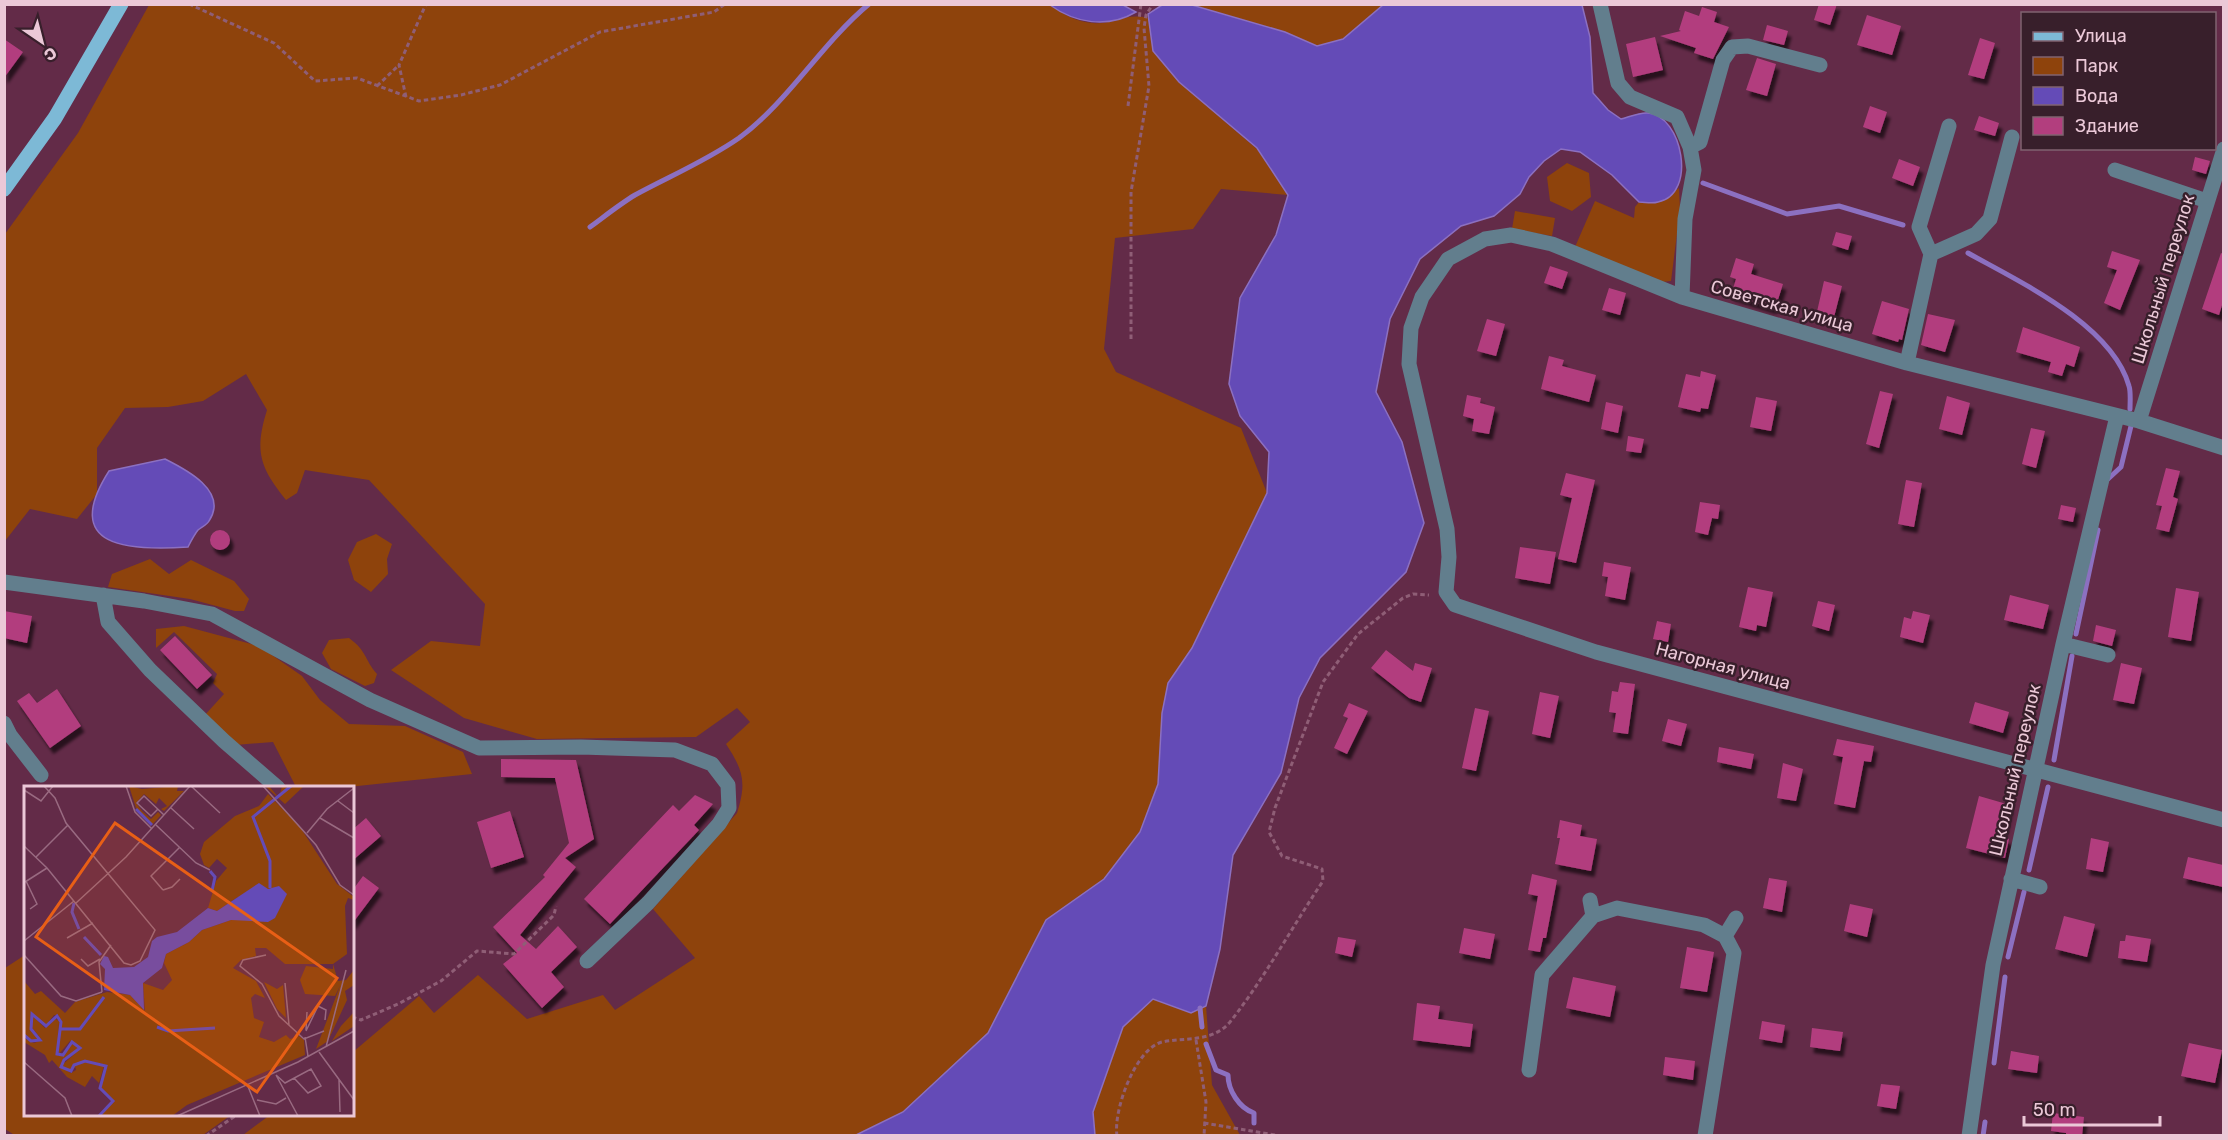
<svg xmlns="http://www.w3.org/2000/svg" width="2228" height="1140" font-family="Rubik,sans-serif">
	<style>
		.green { fill: #8e430c }
		.water { fill: #644bb7; stroke: #8c70c1; stroke-width: 1.5 }
		.lines { fill: none; stroke-linecap: round; stroke-linejoin: round }
		.stream { stroke: #8c70c1; stroke-width: 5 }
		.building { fill: #b23e7e; filter: url(#shadow) }
		.path { stroke: #8f5e76; stroke-width: 3; stroke-dasharray: 4.5 3; stroke-linecap: butt }
		.minor { stroke: #627e8d; stroke-width: 15 }
		.major { stroke: #7db9d6; stroke-width: 15 }
		.labels { text-anchor: middle; stroke-width: 5; stroke-linejoin: round; paint-order: stroke }
		.street-label { font-size: 18px; fill: #ebc8d7; stroke: #381f2b }
		.inset-river { fill: none; stroke: #644bb7; stroke-width: 3 }
		.inset-road { fill: none; stroke: #996a81; stroke-width: 1.5 }
		.view { fill: #e85f16; fill-opacity: 0.15; stroke: #e85f16; stroke-width: 3 }
		.inset-edge { fill: none; stroke: #ebc8d7; stroke-width: 3 }
	</style>
	<defs>
		<filter id="shadow"><feDropShadow dx="3.5" dy="6" stdDeviation="1.5" flood-color="#0009"/></filter>
	</defs>
	<rect width="100%" height="100%" fill="#632b48"/>
	<path class="green" d="M 1050,4 C 1063,14 1076,22 1093,23 C 1113,25 1125,12 1148,18 L 1153,51 L 1223,120 L 1257,149 L 1288,195 L 1221,189 L 1193,229 L 1115,238 L 1104,349 L 1116,372 L 1241,428 L 1267,493 L 1192,648 L 1168,683 L 1162,713 L 1158,784 L 1140,832 L 1104,879 L 1046,920 L 988,1033 L 903,1112 L 909,1135 L 243,1135 L 270,1115 L 352,1114 L 353,1052 L 419,996 L 434,1013 L 478,975 L 527,1019 L 603,995 L 615,1010 L 695,958 L 653,909 L 737,813 C 747,782 743,770 726,744 L 750,722 L 737,708 L 696,737 L 537,739 L 464,718 L 391,670 L 431,641 L 480,646 L 485,604 L 369,480 L 305,470 L 297,493 L 286,500 C 260,467 254,452 267,410 L 246,374 L 203,401 L 168,407 L 125,408 L 97,448 L 97,494 L 77,519 L 30,509 L 5,541 L 5,234 L 78,133 L 149,5 Z
		M 1192,5 L 1383,5 L 1343,39 L 1316,46 L 1285,32 Z
		M 1567,163 L 1589,173 L 1591,197 L 1572,211 L 1550,201 L 1547,177 Z
		M 1679,188 L 1680,210 L 1671,281 L 1662,282 L 1651,276 L 1649,278 L 1575,247 L 1595,201 L 1634,218 L 1635,207 L 1639,202 L 1659,202 Z
		M 1515,211 L 1555,218 L 1552,236 L 1512,229 Z
		M 376,534 L 392,544 L 387,559 L 388,574 L 371,592 L 354,580 L 348,560 L 357,542 Z
		M 150,559 L 169,574 L 191,560 L 234,581 L 249,599 L 244,611 L 235,611 L 190,599 L 108,587 L 112,574 Z
		M 184,626 L 259,646 L 302,676 L 320,700 L 349,724 L 405,726 L 463,752 L 472,774 L 348,787 L 296,787 L 273,742 L 235,745 L 204,716 L 224,694 L 213,683 L 217,674 L 174,632 L 156,648 L 156,629 Z
		M 349,638 C 367,651 364,659 377,674 L 374,683 L 365,686 L 331,669 L 322,653 L 329,640 Z
		M 25,955 L 26,1114 L 231,1115 L 203,1135 L 16,1136 L 5,1129 L 5,968 Z
		M 1153,999 L 1191,1013 L 1206,1006 L 1212,1085 L 1240,1135 L 1095,1135 L 1093,1112 L 1123,1027 Z"/>
	<path class="water" d="M 1050,5 L 1123,5 L 1136,12 C 1107,29 1075,23 1050,5 Z
		M 1162,5 L 1192,5 L 1285,32 L 1317,46 L 1343,39 L 1383,5 L 1582,5 L 1590,37 L 1593,93 L 1608,110 L 1621,119 C 1629,117 1640,112 1648,113 C 1682,115 1698,194 1658,202 C 1652,204 1645,202 1639,202 L 1612,175 L 1580,152 L 1561,149 L 1544,161 L 1529,177 L 1520,194 L 1494,216 L 1461,226 L 1420,259 L 1390,319 L 1376,392 L 1402,442 L 1424,523 L 1406,572 L 1320,658 L 1299,698 L 1281,773 L 1233,855 L 1220,949 L 1206,1006 L 1191,1013 L 1153,999 L 1123,1027 L 1093,1112 L 1095,1135 L 854,1136 L 903,1112 L 988,1033 L 1046,920 L 1104,879 L 1140,832 L 1158,784 L 1162,713 L 1168,683 L 1192,648 L 1267,493 L 1269,452 L 1240,416 L 1229,384 L 1240,298 L 1276,235 L 1288,195 L 1257,148 L 1179,82 L 1153,51 L 1148,14 Z
		M 165,459 C 185,469 229,491 209,521 C 207,525 201,527 198,530 C 194,535 191,541 188,547 C 129,551 60,548 109,471 Z"/>
	<g class="lines">
		<path class="stream" d="M 1703,183 L 1787,214 L 1839,206 L 1903,225
			M 590,227 C 605,216 620,204 635,195 C 670,176 706,161 739,138 C 789,101 821,44 869,4
			M 1968,253 C 2020,282 2112,325 2129,386 C 2131,392 2130,402 2130,409
			M 2108,479 L 2121,467 L 2131,426
			M 2076,634 L 2098,530
			M 2054,760 L 2072,656
			M 2029,870 L 2048,787
			M 2008,957 L 2024,892
			M 1200,1008 L 1202,1027
			M 1206,1044 L 1216,1070 L 1228,1075 C 1228,1090 1239,1108 1254,1113 L 1254,1123
			M 1994,1063 L 2005,977
			M 1983,1136 L 1985,1122"/>
	</g>
	<path class="building" d="M 1819,4 L 1837,4 L 1830,25 L 1814,20 Z
		M 1702,7 L 1717,12 L 1714,22 L 1729,27 L 1713,59 L 1694,53 L 1696,48 L 1660,36 L 1681,31 L 1679,30 L 1685,11 L 1699,16 Z
		M 1867,15 L 1901,26 L 1892,55 L 1857,45 Z
		M 1767,25 L 1788,31 L 1784,45 L 1763,40 Z
		M 1655,37 L 1663,70 L 1633,77 L 1626,44 Z
		M 1980,38 L 1995,43 L 1984,79 L 1968,75 Z
		M 4,39 L 23,52 L 4,78 Z
		M 1757,58 L 1776,64 L 1767,96 L 1746,90 Z
		M 1870,106 L 1887,112 L 1880,133 L 1863,127 Z
		M 1979,116 L 1999,123 L 1995,136 L 1974,130 Z
		M 2195,157 L 2210,161 L 2206,174 L 2192,170 Z
		M 1899,159 L 1920,167 L 1913,186 L 1892,178 Z
		M 1836,232 L 1852,236 L 1848,250 L 1832,245 Z
		M 2112,251 L 2140,260 L 2120,310 L 2104,303 L 2117,270 L 2107,267 Z
		M 2221,253 L 2223,254 L 2223,302 L 2219,315 L 2202,309 Z
		M 1736,258 L 1754,264 L 1751,274 L 1783,284 L 1776,306 L 1772,308 L 1731,295 L 1736,279 L 1730,277 Z
		M 1550,266 L 1568,272 L 1562,289 L 1544,283 Z
		M 1824,281 L 1842,286 L 1833,321 L 1816,316 Z
		M 1609,288 L 1626,293 L 1620,315 L 1602,310 Z
		M 1882,301 L 1909,309 L 1902,340 L 1899,339 L 1898,342 L 1872,334 Z
		M 1928,314 L 1955,320 L 1945,352 L 1921,345 Z
		M 1487,319 L 1505,324 L 1496,356 L 1477,351 Z
		M 2023,327 L 2080,347 L 2074,367 L 2066,364 L 2062,376 L 2048,372 L 2051,362 L 2016,352 Z
		M 1549,356 L 1564,360 L 1562,366 L 1596,375 L 1589,402 L 1541,389 Z
		M 1701,371 L 1716,375 L 1708,409 L 1701,408 L 1700,412 L 1678,407 L 1686,374 L 1700,377 Z
		M 1880,391 L 1893,394 L 1879,448 L 1866,444 Z
		M 1467,395 L 1481,398 L 1480,403 L 1495,407 L 1489,434 L 1472,431 L 1474,419 L 1463,416 Z
		M 1947,396 L 1970,403 L 1962,435 L 1939,429 Z
		M 1756,397 L 1777,401 L 1771,431 L 1750,427 Z
		M 1606,402 L 1623,406 L 1618,433 L 1601,429 Z
		M 2031,428 L 2045,431 L 2036,468 L 2022,464 Z
		M 1628,436 L 1644,439 L 1641,453 L 1626,451 Z
		M 2166,468 L 2180,471 L 2173,497 L 2178,499 L 2169,532 L 2156,529 L 2162,506 L 2156,505 Z
		M 1566,473 L 1595,480 L 1576,563 L 1558,559 L 1572,498 L 1560,495 Z
		M 1906,480 L 1922,483 L 1914,527 L 1898,524 Z
		M 1700,502 L 1720,505 L 1718,519 L 1712,518 L 1708,535 L 1695,532 Z
		M 2061,505 L 2076,508 L 2073,522 L 2058,519 Z
		M210 540a10 10 0 1 1 20 0a10 10 0 1 1-20 0Z
		M 1520,547 L 1556,552 L 1550,584 L 1515,578 Z
		M 1604,562 L 1631,567 L 1625,600 L 1605,596 L 1608,577 L 1602,576 Z
		M 1748,587 L 1773,592 L 1766,627 L 1757,625 L 1756,631 L 1739,627 Z
		M 2176,588 L 2199,592 L 2191,641 L 2168,637 Z
		M 2010,595 L 2049,605 L 2043,629 L 2004,620 Z
		M 1818,601 L 1835,605 L 1829,631 L 1812,626 Z
		M 4,611 L 32,616 L 27,643 L 4,638 Z
		M 1913,611 L 1930,615 L 1923,643 L 1900,637 L 1904,617 L 1911,619 Z
		M 1657,621 L 1671,624 L 1668,642 L 1653,639 Z
		M 2096,625 L 2116,630 L 2112,646 L 2093,641 Z
		M 175,636 L 212,675 L 197,689 L 160,650 Z
		M 1386,650 L 1413,671 L 1415,663 L 1432,668 L 1421,702 L 1409,698 L 1371,668 Z
		M 2121,663 L 2142,668 L 2134,704 L 2113,700 Z
		M 1620,682 L 1635,684 L 1628,734 L 1613,732 L 1616,713 L 1609,712 L 1612,691 L 1618,692 Z
		M 57,689 L 81,726 L 50,748 L 17,701 L 29,693 L 37,703 Z
		M 1540,692 L 1559,696 L 1550,738 L 1532,734 Z
		M 1975,702 L 2009,712 L 2003,733 L 1969,723 Z
		M 1349,703 L 1368,711 L 1347,754 L 1334,748 L 1348,718 L 1343,716 Z
		M 1475,708 L 1489,711 L 1476,771 L 1462,768 Z
		M 1668,719 L 1687,724 L 1681,746 L 1662,741 Z
		M 1837,739 L 1874,746 L 1871,762 L 1864,761 L 1855,808 L 1834,804 L 1843,757 L 1833,755 Z
		M 1719,747 L 1754,754 L 1751,769 L 1717,762 Z
		M 501,759 L 576,760 L 594,839 L 565,858 L 576,867 L 520,935 L 536,949 L 558,926 L 577,947 L 551,972 L 564,987 L 542,1008 L 503,964 L 517,953 L 493,927 L 545,877 L 543,875 L 569,843 L 555,778 L 501,777 Z
		M 1783,763 L 1803,769 L 1796,801 L 1777,798 Z
		M 695,795 L 713,804 L 694,825 L 699,830 L 610,924 L 584,899 L 673,805 L 679,811 Z
		M 1979,796 L 2010,805 L 2002,837 L 2009,839 L 2005,858 L 1966,848 Z
		M 510,811 L 524,857 L 491,868 L 477,822 Z
		M 366,818 L 381,836 L 352,861 L 352,830 Z
		M 1560,820 L 1582,825 L 1580,836 L 1597,839 L 1591,871 L 1555,864 L 1560,838 L 1557,838 Z
		M 2091,838 L 2109,842 L 2103,872 L 2086,869 Z
		M 2188,857 L 2223,865 L 2223,887 L 2183,878 Z
		M 1532,874 L 1557,880 L 1546,938 L 1543,938 L 1540,952 L 1528,950 L 1538,896 L 1528,894 Z
		M 363,876 L 379,888 L 352,924 L 352,891 Z
		M 1769,878 L 1787,881 L 1782,912 L 1763,908 Z
		M 1850,904 L 1873,909 L 1867,937 L 1844,931 Z
		M 2064,916 L 2095,924 L 2087,957 L 2055,949 Z
		M 1464,928 L 1495,934 L 1490,959 L 1459,953 Z
		M 2126,935 L 2151,939 L 2147,962 L 2118,958 L 2120,941 L 2125,941 Z
		M 1338,937 L 1356,940 L 1352,957 L 1335,953 Z
		M 1687,947 L 1714,952 L 1707,992 L 1680,988 Z
		M 1573,977 L 1616,986 L 1610,1017 L 1566,1008 Z
		M 1417,1003 L 1440,1006 L 1438,1019 L 1473,1024 L 1470,1047 L 1413,1040 Z
		M 1762,1021 L 1785,1025 L 1782,1043 L 1759,1039 Z
		M 1812,1028 L 1843,1032 L 1840,1051 L 1810,1047 Z
		M 2189,1043 L 2222,1050 L 2215,1083 L 2181,1076 Z
		M 2011,1051 L 2039,1056 L 2037,1073 L 2008,1069 Z
		M 1665,1057 L 1695,1061 L 1693,1080 L 1663,1075 Z
		M 1881,1084 L 1900,1086 L 1896,1109 L 1877,1106 Z
		M 2053,1113 L 2084,1117 L 2082,1136 L 2066,1136 L 2066,1133 L 2051,1131 Z"/>
	<g class="lines">
		<path class="path" d="M 189,4 L 274,43 L 315,81 L 357,78 L 419,101 L 461,95 L 500,85 L 600,32 L 714,12 L 725,4
			M 377,86 L 399,65
			M 406,97 L 399,65 L 426,4
			M 1128,106 L 1141,4
			M 1131,339 L 1131,192 L 1149,86 L 1144,28 L 1146,15 L 1153,4
			M 352,1017 L 361,1020 L 400,1003 L 441,981 L 477,951 L 514,954 L 554,915 L 556,906
			M 1196,1040 L 1206,1102 L 1204,1136
			M 1204,1123 L 1281,1136
			M 206,1136 L 238,1114
			M 1117,1136 C 1113,1111 1135,1049 1162,1042 C 1185,1037 1212,1043 1230,1022 C 1264,979 1292,927 1323,881 L 1322,869 L 1282,856 L 1269,832 L 1275,808 L 1323,682 L 1358,634 L 1403,598 L 1413,594 L 1429,595"/>
		<path class="minor" d="M 1600,4 L 1618,83 L 1630,97 L 1677,117 L 1690,147 L 1694,170 L 1685,219 L 1682,297
			M 1690,147 L 1700,142 L 1723,60 L 1732,47 L 1748,46 L 1820,65
			M 2115,170 L 2207,201
			M 1931,254 L 1919,227 L 1949,126
			M 1907,363 L 1931,254 L 1976,234 L 1990,219 L 2012,137
			M 2139,421 L 2224,149
			M 2224,448 L 2139,421 L 1907,363 L 1682,297 L 1552,244 L 1511,235 L 1485,239 L 1448,259 L 1422,297 L 1411,328 L 1409,364 L 1447,529 L 1449,557 L 1446,592 L 1455,605 L 1596,652 L 2224,820
			M 4,582 L 144,601 L 212,614 L 370,700 L 479,748 L 581,747 L 675,750 L 712,764 L 728,785 L 729,808 L 719,824 L 648,903 L 587,961
			M 103,595 L 108,622 L 150,670 L 224,741 L 278,788
			M 2063,644 L 2108,655
			M 4,723 L 10,735 L 41,775
			M 2011,879 L 2040,887
			M 1590,900 L 1593,916
			M 1593,916 L 1617,908 L 1704,925 L 1725,936 L 1734,953 L 1705,1136
			M 1725,936 L 1736,918
			M 1529,1070 L 1542,975 L 1593,916
			M 1969,1136 L 1993,965 L 2063,644 L 2117,416"/>
		<path class="major" d="M 4,189 L 55,118 L 121,4"/>
	</g>
	<g class="labels">
		<g class="street-label">
			<text transform="translate(2163 279) rotate(-73)" y="6">Школьный переулок</text>
			<text transform="translate(1782 306) rotate(16)" y="6">Советская улица</text>
			<text transform="translate(1723 666) rotate(15)" y="6">Нагорная улица</text>
			<text transform="translate(2015 770) rotate(-77)" y="6">Школьный переулок</text>
		</g>
	</g>
	<g transform="translate(24 786)">
		<rect width="330" height="330" fill="#632b48"/>
		<path d="M 105,0 L 118,3 L 154,0 L 153,5 L 160,5 L 140,25 L 137,23 L 143,20 L 135,12 L 132,18 L 120,8 L 112,17 L 118,25 L 127,33 L 134,26 L 137,29 L 128,39 L 112,22 ZM 245,0 L 255,12 L 258,0 L 280,0 L 261,18 L 242,1 ZM 244,8 L 276,41 L 313,98 L 330,111 L 330,114 L 324,112 L 321,120 L 323,168 L 309,178 L 314,195 L 322,194 L 330,184 L 330,199 L 321,205 L 323,214 L 304,255 L 292,263 L 316,200 L 311,210 L 281,208 L 276,194 L 282,180 L 309,183 L 309,178 L 261,178 L 242,162 L 231,162 L 232,170 L 217,174 L 209,182 L 232,195 L 241,212 L 231,208 L 227,212 L 230,232 L 240,236 L 235,251 L 250,256 L 262,249 L 266,253 L 275,250 L 280,254 L 281,269 L 163,319 L 148,330 L 76,330 L 89,315 L 77,301 L 83,279 L 61,274 L 46,285 L 37,280 L 57,262 L 46,255 L 35,268 L 35,230 L 30,229 L 22,239 L 7,227 L 6,243 L 15,253 L 8,254 L 1,249 L 0,195 L 11,208 L 17,205 L 41,227 L 51,216 L 83,206 L 106,209 L 121,225 L 119,197 L 139,204 L 148,194 L 140,177 L 142,168 L 165,156 L 178,144 L 207,134 L 214,111 L 193,125 L 184,122 L 192,95 L 203,82 L 193,73 L 185,82 L 180,79 L 176,68 L 180,56 L 211,30 L 235,20 ZM 240,196 L 253,203 L 259,199 L 262,232 L 253,223 ZM 330,226 L 330,240 L 308,255 L 317,240 ZM 8,229 L 21,242 L 30,232 L 35,235 L 34,270 L 39,270 L 47,257 L 54,260 L 55,265 L 40,273 L 36,281 L 47,287 L 52,284 L 51,279 L 59,276 L 80,280 L 75,297 L 68,290 L 61,301 L 43,291 L 28,274 L 25,277 L 21,269 L 0,256 L 0,252 L 10,257 L 18,254 L 8,242 Z" fill="#8e430c"/>
		<path d="M 235,97 L 244,103 L 255,100 L 263,108 L 251,132 L 244,136 L 207,134 L 178,144 L 165,156 L 142,168 L 138,182 L 119,197 L 120,224 L 106,209 L 80,204 L 81,183 L 76,178 L 80,170 L 84,171 L 89,182 L 110,181 L 124,171 L 128,155 L 133,151 L 153,146 L 184,122 L 193,125 Z" fill="#644bb7"/>
		<path class="inset-river" d="M 112,23 L 128,39M 186,85 L 191,91 L 188,105M 246,102 L 246,75 L 229,31 L 267,0M 50,117 L 48,126 L 55,143M 60,151 L 77,169M 133,241 L 144,245 L 191,242M 36,243 L 56,243 L 80,211M 0,249 L 7,255 L 16,254 L 7,243 L 8,228 L 22,240 L 33,230 L 37,236 L 33,268 L 39,269 L 48,256 L 56,262 L 40,274 L 37,281 L 47,285 L 50,279 L 61,275 L 82,280 L 76,302 L 89,315 L 75,330"/>
		<path class="inset-road" d="M 102,0 L 111,26 L 128,43M 167,0 L 196,27M 239,0 L 292,59 L 316,99 L 330,109M 0,4 L 17,15 L 29,0M 314,15 L 330,27M 147,22 L 170,43M 134,23 L 127,30 L 113,17 L 120,10 L 140,29M 296,32 L 330,52M 132,39 L 172,77 L 186,84M 283,47 L 303,23 L 330,2M 0,60 L 23,82 L 100,177 L 107,179 L 116,175 L 131,144 L 42,37 L 31,12 L 20,0M 12,71 L 44,39M 2,95 L 13,118 L 6,123M 1,96 L 23,82M 139,104 L 127,90 L 156,61M 139,104 L 148,101 L 156,93M 52,117 L 102,71 L 166,0M 43,152 L 69,137M 0,155 L 50,115M 0,169 L 37,210 L 52,215 L 78,206M 242,169 L 219,174 L 216,180 L 238,198 L 255,230 L 280,253 L 300,245M 57,173 L 64,180 L 76,173M 261,197 L 265,239M 78,206 L 75,176 L 87,159M 282,244 L 283,226M 282,245 L 294,220 L 302,224 L 301,234M 281,251 L 284,270M 302,261 L 322,184M 295,266 L 330,314M 0,276 L 41,312 L 48,330M 252,289 L 261,297 L 287,283 L 297,300 L 284,307 L 270,292M 252,289 L 274,330M 315,294 L 316,326M 223,298 L 236,330M 233,314 L 252,318 L 262,312M 153,330 L 274,276 L 330,245"/>
		<path class="view" d="M 91,37 L 313,192 L 233,306 L 12,151 Z"/>
		<rect width="330" height="330" class="inset-edge"/>
	</g>
	<rect width="2228" height="1140" fill="none" stroke="#ebc8d7" stroke-width="12"/>
	<rect x="2021" y="12" width="195" height="138" fill="#381f2b" stroke="#806370" stroke-width="1.5"/>
	<rect x="2033" y="32" width="30" height="9" fill="#7db9d6" stroke="#806370" stroke-width="1.5"/>
	<text x="2075" y="42" font-size="18" fill="#ebc8d7">Улица</text>
	<rect x="2033" y="57" width="30" height="18" fill="#8e430c" stroke="#806370" stroke-width="1.5"/>
	<text x="2075" y="72" font-size="18" fill="#ebc8d7">Парк</text>
	<rect x="2033" y="87" width="30" height="18" fill="#644bb7" stroke="#806370" stroke-width="1.5"/>
	<text x="2075" y="102" font-size="18" fill="#ebc8d7">Вода</text>
	<rect x="2033" y="117" width="30" height="18" fill="#b23e7e" stroke="#806370" stroke-width="1.5"/>
	<text x="2075" y="132" font-size="18" fill="#ebc8d7">Здание</text>
	<g transform="translate(42 42) rotate(145)" stroke="#381f2b" stroke-width="4.5" paint-order="stroke">
	<path d="M0-4.5L10 22L0 15L-10 22Z" fill="#ebc8d7"/>
	<text y="-9" font-size="16" font-weight="bold" text-anchor="middle" fill="#ebc8d7">С</text>
	</g>
	<path d="M2024 1116v9h136v-9" fill="none" stroke="#ebc8d7" stroke-width="3"/>
	<text x="2033" y="1116" font-size="18" fill="#ebc8d7" stroke="#381f2b" stroke-width="4.5" paint-order="stroke">50 m</text>
</svg>
